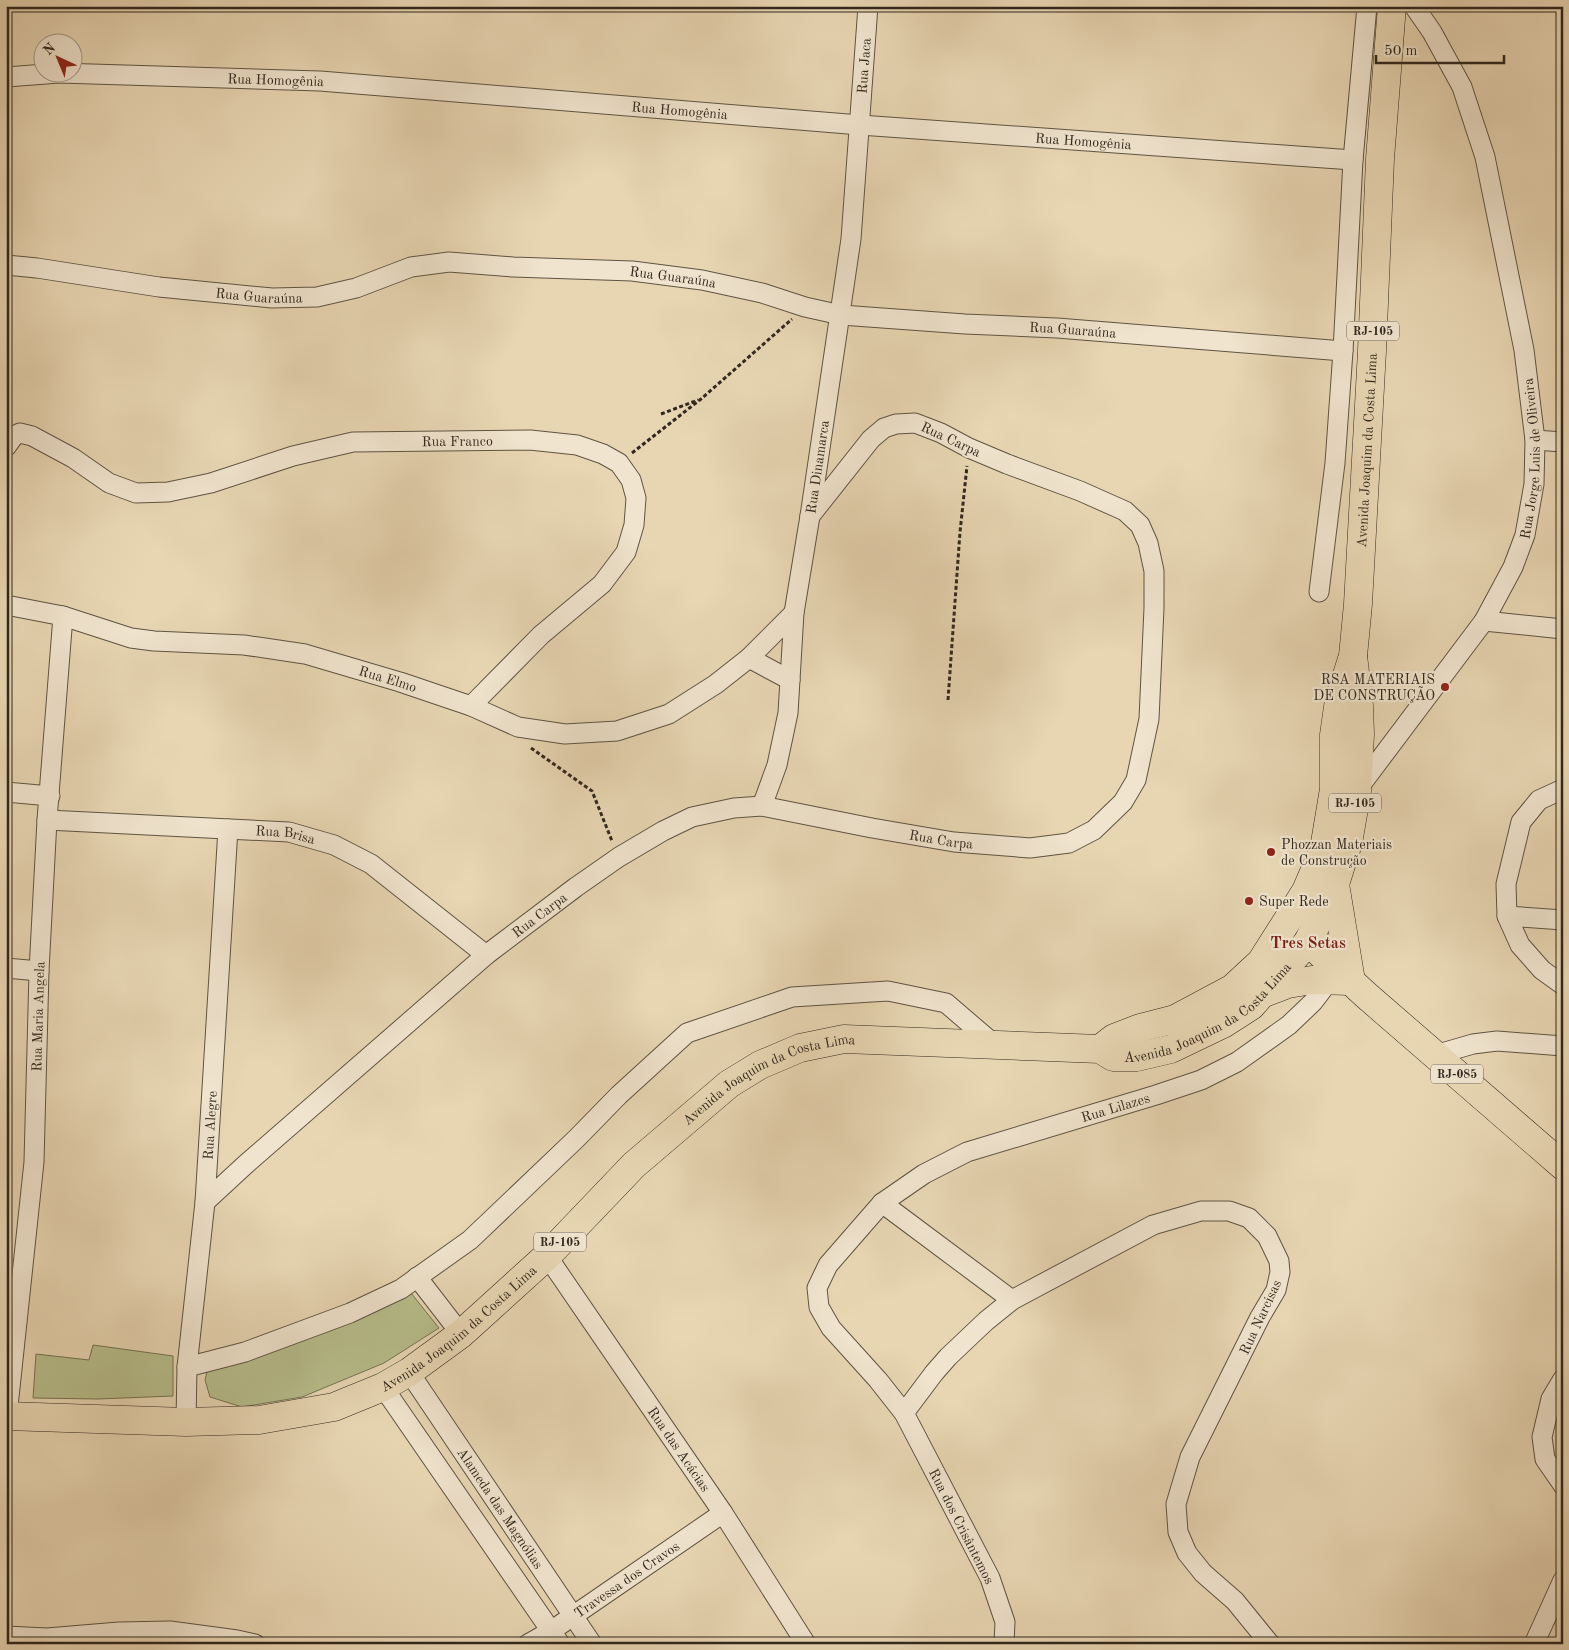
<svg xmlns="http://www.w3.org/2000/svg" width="1569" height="1650" font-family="'Old Standard TT',serif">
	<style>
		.green { fill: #b7bd8b; stroke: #747254 }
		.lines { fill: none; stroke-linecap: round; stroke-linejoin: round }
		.minor-casing { stroke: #5e5443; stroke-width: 21 }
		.primary-casing { stroke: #30281e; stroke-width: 29 }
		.path { stroke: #30281e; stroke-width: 3; stroke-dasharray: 4 2.5; stroke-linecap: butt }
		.minor { stroke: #f0e4ce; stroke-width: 19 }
		.primary { stroke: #e8d6b3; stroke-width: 28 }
		.poi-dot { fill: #8f2418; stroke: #f0e4ce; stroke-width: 2 }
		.labels { text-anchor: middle; stroke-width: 4.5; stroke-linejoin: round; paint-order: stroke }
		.shield { fill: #f0e4ce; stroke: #6a6053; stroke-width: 1 }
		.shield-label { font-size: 12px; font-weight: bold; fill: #30281e }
		.street-label { font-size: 14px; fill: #30281e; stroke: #f0e4ce }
		.poi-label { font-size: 14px; fill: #30281e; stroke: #f0e4ce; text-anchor: start }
		.quarter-label { font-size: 16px; font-weight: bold; fill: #7a1f14; stroke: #f0e4ce }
	</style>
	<rect width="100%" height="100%" fill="#e8d6b3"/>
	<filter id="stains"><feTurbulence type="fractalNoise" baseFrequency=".004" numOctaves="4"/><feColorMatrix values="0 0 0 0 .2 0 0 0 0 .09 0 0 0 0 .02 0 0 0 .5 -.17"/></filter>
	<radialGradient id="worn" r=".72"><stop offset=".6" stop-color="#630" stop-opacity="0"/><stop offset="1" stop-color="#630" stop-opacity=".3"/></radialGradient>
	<path class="green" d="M 411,1293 L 439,1328 L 384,1363 L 302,1397 L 242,1407 L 210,1397 L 205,1380 L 208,1367 Z
		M 93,1345 L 173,1356 L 173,1396 L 98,1399 L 33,1398 L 36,1354 L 89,1360 Z"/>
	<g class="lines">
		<g class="minor-casing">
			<g id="minor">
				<path id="s1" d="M 6,77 L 59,73 L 320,81 L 860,125 L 1353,160"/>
				<path id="s2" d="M 6,265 L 37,268 L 159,287 L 272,298 L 317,297 L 356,288 L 411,267 L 449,262 L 513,267 L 632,271 L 702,280 L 762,293 L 805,307 L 841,315 L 965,324 L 1057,328 L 1343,351"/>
				<path d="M 1535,440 L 1563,442"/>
				<path id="s3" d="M 6,447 L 14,436 L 20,433 L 32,436 L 73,458 L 109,483 L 136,493 L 168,492 L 211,483 L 293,456 L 353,442 L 530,440 L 577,445 L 603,454 L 619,463 L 631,480 L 636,498 L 634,525 L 626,552 L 602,584 L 541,635 L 471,706"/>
				<path d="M 1319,592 L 1335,463 L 1343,351 L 1353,160 L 1367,6"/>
				<path id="s4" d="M 6,605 L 63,616 L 131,638 L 154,641 L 244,645 L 305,654 L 400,682 L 471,706 L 518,727 L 565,734 L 617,731 L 669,714 L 716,684 L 749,658 L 794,613"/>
				<path d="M 1484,621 L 1563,629"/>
				<path d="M 749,658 L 790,680"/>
				<path d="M 1563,789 L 1539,800 L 1521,822 L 1506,884 L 1507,916 L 1520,945 L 1542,970 L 1563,985"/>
				<path id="s5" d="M 1357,790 L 1484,621 L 1513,567 L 1525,535 L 1534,484 L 1535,440 L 1524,350 L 1485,157 L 1462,87 L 1432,32 L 1414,6"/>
				<path d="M 6,792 L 50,796"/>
				<path id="s6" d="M 762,806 L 777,765 L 788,713 L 794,613 L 810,516 L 851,239 L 868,6"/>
				<path id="s7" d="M 47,820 L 289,832 L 334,845 L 371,864 L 486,955"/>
				<path d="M 1507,916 L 1563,920"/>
				<path d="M 6,968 L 39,971"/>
				<path d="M 1435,1055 L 1473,1044 L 1497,1041 L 1563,1046"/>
				<path id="s8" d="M 205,1202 L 245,1165 L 486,955 L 576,887 L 619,857 L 663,831 L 692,817 L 734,808 L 762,806 L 872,828 L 954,842 L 1030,848 L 1069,843 L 1094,830 L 1123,802 L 1136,780 L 1149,719 L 1154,608 L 1154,571 L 1148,543 L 1140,525 L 1125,511 L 1080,491 L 1007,464 L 969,448 L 941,433 L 915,423 L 896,424 L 884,428 L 871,439 L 810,516"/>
				<path d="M 882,1203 L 1012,1300"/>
				<path id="s9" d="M 547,1256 L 723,1513 L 806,1644"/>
				<path d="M 417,1277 L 461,1334"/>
				<path d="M 187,1367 L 245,1352 L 350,1313 L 401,1289 L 470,1240 L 576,1139 L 619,1095 L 687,1033 L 792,997 L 888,991 L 946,1003 L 995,1045"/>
				<path id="s10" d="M 409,1372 L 592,1644"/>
				<path d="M 1563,1379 L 1551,1399 L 1542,1437 L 1545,1459 L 1563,1485"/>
				<path d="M 383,1387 L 560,1644"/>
				<path d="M 904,1413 L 934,1373 L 948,1357 L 986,1321 L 1012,1300 L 1153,1225 L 1201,1211 L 1229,1211 L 1249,1218 L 1267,1236 L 1279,1261 L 1280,1272 L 1276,1290 L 1260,1317 L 1190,1457 L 1176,1504 L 1178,1532 L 1187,1553 L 1203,1573 L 1235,1601 L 1270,1644"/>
				<path id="s11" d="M 7,1416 L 34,1162 L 39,971 L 47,820 L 63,616"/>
				<path id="s12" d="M 186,1422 L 187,1367 L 205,1202 L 228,829"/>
				<path d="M 6,1636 L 47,1638 L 119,1632 L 170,1631 L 237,1640 L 255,1644"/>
				<path id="s13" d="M 528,1644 L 551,1631 L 723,1513"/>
				<path id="s14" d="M 1004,1644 L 1005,1622 L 990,1578 L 904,1413 L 878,1380 L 831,1328 L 819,1307 L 817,1288 L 828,1265 L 882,1203 L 924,1174 L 967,1152 L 1156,1095 L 1201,1080 L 1237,1062 L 1289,1025 L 1313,1002 L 1329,981"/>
				<path d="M 1534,1644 L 1563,1580"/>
			</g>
		</g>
		<g class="primary-casing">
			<g id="primary">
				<path d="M 1335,884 L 1351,981"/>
				<path d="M 1308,942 L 1367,996 L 1563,1166"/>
				<path d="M 1264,993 L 1288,984 L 1312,980 L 1351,981"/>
				<path id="s15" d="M 1100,1049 L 1114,1038 L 1140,1028 L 1175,1019 L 1233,988 L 1261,962 L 1306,891 L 1324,849 L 1334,789 L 1334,735 L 1339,700 L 1353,656 L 1358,604 L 1372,351 L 1380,159 L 1392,6"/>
				<path id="s16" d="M 6,1416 L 186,1422 L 259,1420 L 334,1407 L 383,1387 L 409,1372 L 461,1334 L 547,1256 L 634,1165 L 729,1084 L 760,1065 L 800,1048 L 844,1039 L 1100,1049 L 1113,1057 L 1137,1057 L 1171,1049 L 1223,1024 L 1251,1006 L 1308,942 L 1335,884 L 1348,843 L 1357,791 L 1360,734 L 1359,706 L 1353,656"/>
			</g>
		</g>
		<path class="path" d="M 661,414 L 698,400
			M 632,453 L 701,399 L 792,319
			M 948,700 L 960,532 L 967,466
			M 531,748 L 592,791 L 612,841"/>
		<use href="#minor" class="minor"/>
		<use href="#primary" class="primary"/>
	</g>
	<g class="poi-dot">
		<circle cx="1445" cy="687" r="5"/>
		<circle cx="1271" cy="852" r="5"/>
		<circle cx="1249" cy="901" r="5"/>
	</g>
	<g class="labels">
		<g class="shield">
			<rect x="1347" y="321.5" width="52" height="19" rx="4"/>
			<rect x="1329" y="793.5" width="52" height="19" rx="4"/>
			<rect x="1431" y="1064.5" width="52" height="19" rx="4"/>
			<rect x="534" y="1232.5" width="52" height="19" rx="4"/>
		</g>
		<g class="shield-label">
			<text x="1373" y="335">RJ-105</text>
			<text x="1355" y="807">RJ-105</text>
			<text x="1457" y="1078">RJ-085</text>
			<text x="560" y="1246">RJ-105</text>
		</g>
		<g class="street-label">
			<text dy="5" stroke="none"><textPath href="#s6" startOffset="749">Rua Jaca</textPath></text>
			<text dy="5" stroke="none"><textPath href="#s1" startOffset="270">Rua Homogênia</textPath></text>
			<text dy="5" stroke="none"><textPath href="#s1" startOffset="675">Rua Homogênia</textPath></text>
			<text dy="5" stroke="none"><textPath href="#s1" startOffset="1080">Rua Homogênia</textPath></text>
			<text dy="5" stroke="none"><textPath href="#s2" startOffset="675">Rua Guaraúna</textPath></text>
			<text dy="5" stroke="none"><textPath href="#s2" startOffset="255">Rua Guaraúna</textPath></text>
			<text dy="5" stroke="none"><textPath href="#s2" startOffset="1080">Rua Guaraúna</textPath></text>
			<text transform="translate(951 439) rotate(25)" y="5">Rua Carpa</text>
			<text dy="5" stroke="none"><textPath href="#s3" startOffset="480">Rua Franco</textPath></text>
			<text dy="5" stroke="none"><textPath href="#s15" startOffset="718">Avenida Joaquim da Costa Lima</textPath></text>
			<text dy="5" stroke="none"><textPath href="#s5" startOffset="384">Rua Jorge Luis de Oliveira</textPath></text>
			<text dy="5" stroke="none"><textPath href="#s6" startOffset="345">Rua Dinamarca</textPath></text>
			<text dy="5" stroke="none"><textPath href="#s4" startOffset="391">Rua Elmo</textPath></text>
			<text dy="5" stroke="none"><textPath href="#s7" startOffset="239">Rua Brisa</textPath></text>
			<text dy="5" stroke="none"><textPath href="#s8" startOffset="876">Rua Carpa</textPath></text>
			<text dy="5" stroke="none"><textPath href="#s8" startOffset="441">Rua Carpa</textPath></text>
			<text dy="5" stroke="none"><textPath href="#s16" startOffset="1348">Avenida Joaquim da Costa Lima</textPath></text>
			<text dy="5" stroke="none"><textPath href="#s11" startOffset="401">Rua Maria Angela</textPath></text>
			<text dy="5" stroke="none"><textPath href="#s16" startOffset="882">Avenida Joaquim da Costa Lima</textPath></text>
			<text dy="5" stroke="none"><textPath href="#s14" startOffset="772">Rua Lilazes</textPath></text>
			<text dy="5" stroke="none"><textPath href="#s12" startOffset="298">Rua Alegre</textPath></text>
			<text transform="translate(1260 1317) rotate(-65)" y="5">Rua Narcisas</text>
			<text dy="5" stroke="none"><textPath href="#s16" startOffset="478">Avenida Joaquim da Costa Lima</textPath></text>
			<text dy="5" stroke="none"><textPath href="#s9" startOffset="234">Rua das Acácias</textPath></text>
			<text dy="5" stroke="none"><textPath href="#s10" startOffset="164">Alameda das Magnólias</textPath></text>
			<text transform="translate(962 1526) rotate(63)" y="5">Rua dos Crisântemos</text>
			<text dy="5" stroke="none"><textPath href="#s13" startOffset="118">Travessa dos Cravos</textPath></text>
		</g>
		<g class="poi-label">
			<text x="1435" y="684" text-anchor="end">RSA MATERIAIS<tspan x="1435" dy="16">DE CONSTRUÇÃO</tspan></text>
			<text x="1281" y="849">Phozzan Materiais<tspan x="1281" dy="16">de Construção</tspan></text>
			<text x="1259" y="906">Super Rede</text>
		</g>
		<g class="quarter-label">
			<text x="1308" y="948">Tres Setas</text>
		</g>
	</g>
	<rect width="1569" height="1650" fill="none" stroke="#e8d6b3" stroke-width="25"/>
	<rect x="8" y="8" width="1554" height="1635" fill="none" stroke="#30281e" stroke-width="2.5"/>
	<rect x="12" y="12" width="1544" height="1625" fill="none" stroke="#30281e"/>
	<g transform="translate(58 58) rotate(316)"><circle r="24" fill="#f0e4ce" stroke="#a39988"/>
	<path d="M0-4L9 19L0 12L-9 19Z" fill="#8f2418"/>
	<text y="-8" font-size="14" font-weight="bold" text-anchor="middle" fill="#30281e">N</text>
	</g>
	<path d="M1376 55v8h128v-8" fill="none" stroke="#30281e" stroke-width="2.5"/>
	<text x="1384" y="55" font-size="15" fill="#30281e" stroke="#f0e4ce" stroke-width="4" paint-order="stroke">50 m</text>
	<rect width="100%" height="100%" filter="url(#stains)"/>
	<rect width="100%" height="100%" fill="url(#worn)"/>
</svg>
